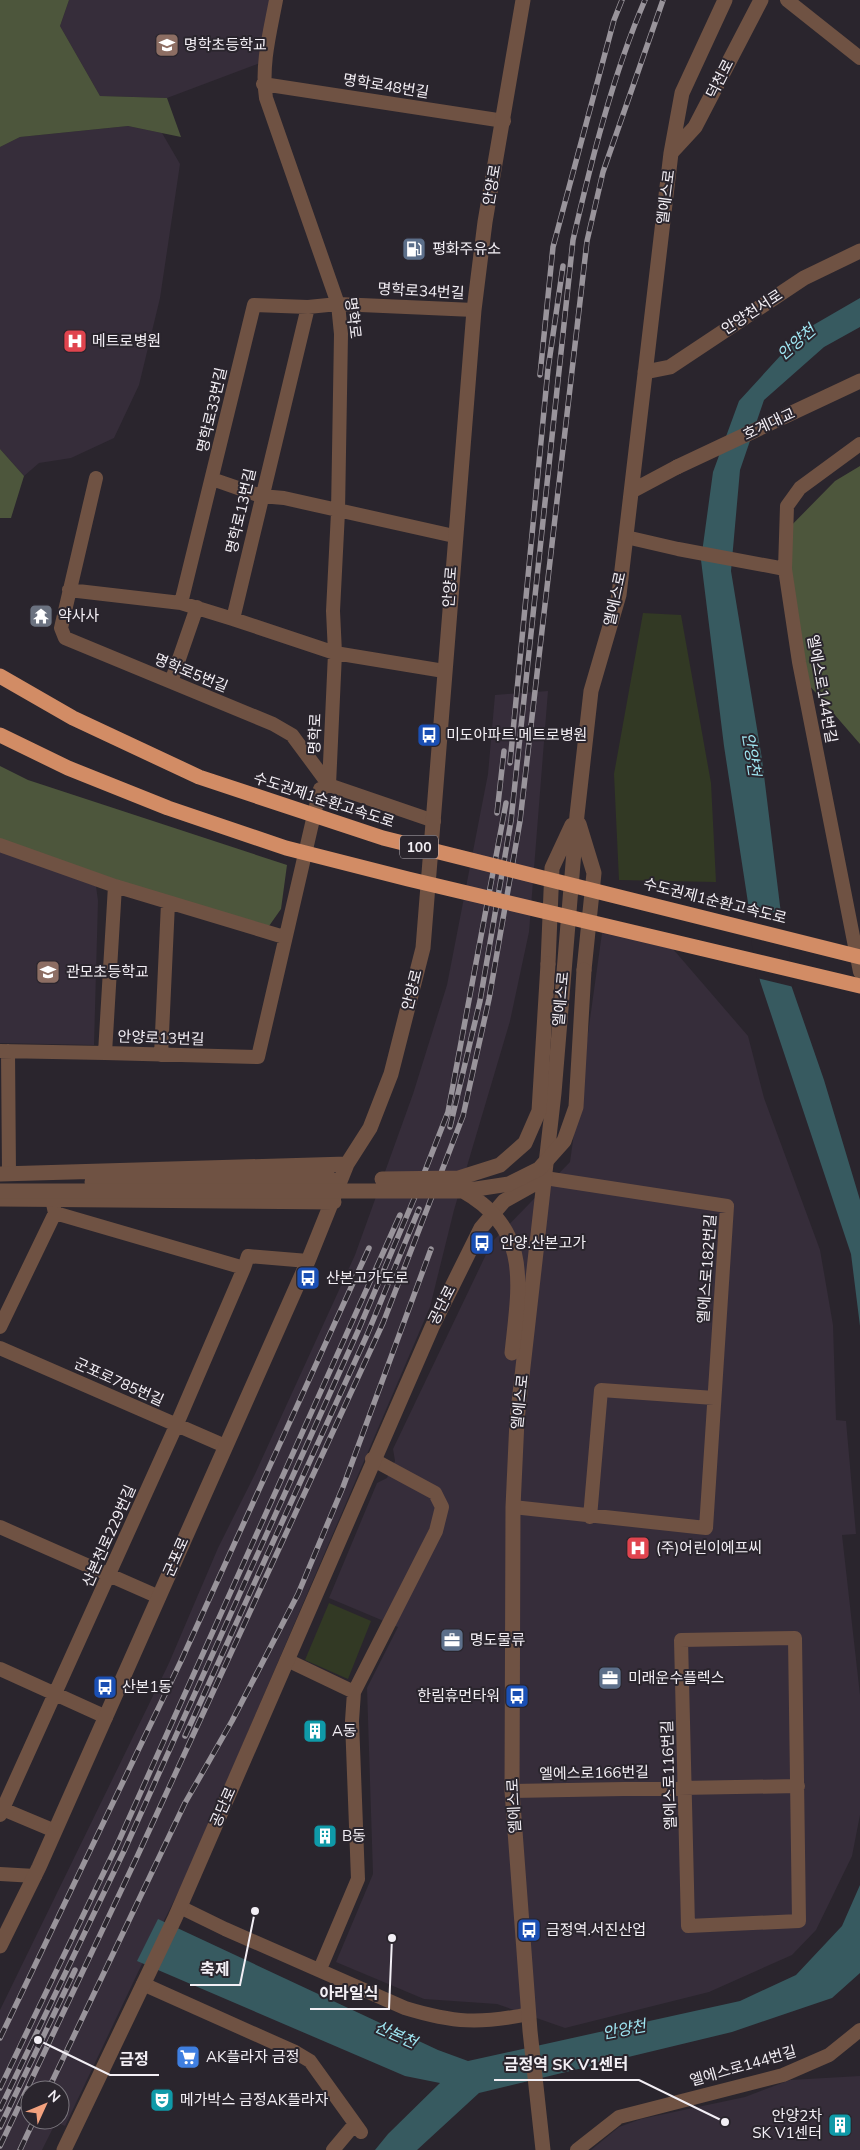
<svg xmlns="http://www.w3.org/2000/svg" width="860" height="2150" font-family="Mulish,'Noto Sans KR',sans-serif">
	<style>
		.built { fill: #362d3a; fill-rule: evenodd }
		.green { fill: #323924 }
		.forest { fill: #4d563c }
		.water { fill: #375a60 }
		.pier { fill: #2a252d }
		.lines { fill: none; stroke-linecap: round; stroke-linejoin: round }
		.minor { stroke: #6f5243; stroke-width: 14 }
		.tertiary { stroke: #6f5243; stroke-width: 15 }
		.rail-casing { stroke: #99949b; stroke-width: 5.5 }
		.rail { stroke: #2a252d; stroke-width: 4; stroke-dasharray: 11; stroke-linecap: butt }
		.tertiary-bridge { stroke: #6f5243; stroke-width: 15 }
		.motorway-bridge { stroke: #d28c65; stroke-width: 15 }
		.labels { text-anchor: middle; stroke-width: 4; stroke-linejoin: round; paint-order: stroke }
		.shield { fill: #2a252d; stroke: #b7b2b9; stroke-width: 1 }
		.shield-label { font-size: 14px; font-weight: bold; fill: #f3eff5 }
		.poi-label { font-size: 15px; fill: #f3eff5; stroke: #2a252d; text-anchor: start }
		.street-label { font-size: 15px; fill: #f3eff5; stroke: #2a252d }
		.water-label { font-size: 16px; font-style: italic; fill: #9fe6f2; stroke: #2a252d }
		.leader { fill: none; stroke: #f3eff5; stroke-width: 2 }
		.callout-dot { fill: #f3eff5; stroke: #2a252d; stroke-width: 2 }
		.callout-label { font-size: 16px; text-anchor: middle; font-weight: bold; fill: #f3eff5; stroke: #2a252d; stroke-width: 4; stroke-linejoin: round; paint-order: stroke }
	</style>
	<rect width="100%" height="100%" fill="#2a252d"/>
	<path class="built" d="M 69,0 L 272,0 L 260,63 L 167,98 L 100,96 L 60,26 Z
		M 128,126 L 162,133 L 180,164 L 160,298 L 139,385 L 114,438 L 71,458 L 39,463 L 24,476 L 0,449 L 0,147 L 20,137 Z
		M 548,691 L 529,932 L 510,1021 L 454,1210 L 430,1307 L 185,1879 L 141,1966 L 65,2126 L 56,2122 L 42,2150 L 0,2150 L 0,2010 L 169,1663 L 218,1548 L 255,1474 L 355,1255 L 413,1094 L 447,985 L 488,774 L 495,695 ZM 30,2090 L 60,2090 L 60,2120 L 30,2120 Z
		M 0,851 L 96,886 L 98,901 L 94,1045 L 0,1043 Z
		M 602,933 L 673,949 L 748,1036 L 764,1098 L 820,1250 L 833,1325 L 836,1420 L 846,1421 L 856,1534 L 842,1535 L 860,1695 L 860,1815 L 852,1856 L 816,1930 L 792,1955 L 709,1992 L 565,2028 L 497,2004 L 424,1999 L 336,1962 L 373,1874 L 367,1688 L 398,1627 L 329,1598 L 377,1483 L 387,1478 L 395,1461 L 393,1449 L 492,1242 L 570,1162 Z
		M 860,2076 L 860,2150 L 591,2150 L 619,2127 L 641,2119 L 745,2097 L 790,2080 Z"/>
	<path class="green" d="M 643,613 L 681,615 L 711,783 L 716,882 L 619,880 L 614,774 Z
		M 329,1603 L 371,1621 L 348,1679 L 305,1660 Z"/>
	<path class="forest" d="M 0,0 L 69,0 L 60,26 L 100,96 L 167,98 L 181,137 L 128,126 L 20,137 L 0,147 Z
		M 0,449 L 24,476 L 11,518 L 0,518 Z
		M 860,466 L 860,744 L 802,677 L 780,537 L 835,481 Z
		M 0,766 L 28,780 L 287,865 L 281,909 L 269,926 L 110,879 L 0,840 Z"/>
	<path class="water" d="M 860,298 L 860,327 L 824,347 L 764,400 L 740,470 L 731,571 L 762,759 L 789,979 L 824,1080 L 860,1200 L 860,1326 L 851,1254 L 760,981 L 724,746 L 701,560 L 713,472 L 739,401 L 803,331 Z
		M 860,1885 L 860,1973 L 832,1998 L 732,2032 L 479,2093 L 417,2150 L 375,2150 L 388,2134 L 440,2083 L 405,2076 L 137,1961 L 158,1919 L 438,2050 L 468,2061 L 740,2001 L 796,1975 L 842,1926 Z"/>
	<path class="pier" d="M 746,906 L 784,915 L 794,987 L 757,978 Z"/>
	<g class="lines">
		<path class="minor" d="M 276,0 C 270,32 261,65 266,98 L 338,304 L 341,334 L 338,512 L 333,611 L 335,653 L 329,785
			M 787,0 L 860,58
			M 263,84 L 504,121
			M 308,307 L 233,619 L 335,653 L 444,671
			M 860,444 L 800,488 L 787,506 L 785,569 L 799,662 L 860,972
			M 96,478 L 61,628 L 65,638 L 273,724 L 292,735 L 329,785
			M 212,479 L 261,496 L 284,498 L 454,536
			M 626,537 L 678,549 L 785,569
			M 69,590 L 181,603 L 233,619
			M 181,603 L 254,305 L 308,307 L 338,304 L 474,310
			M 171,682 L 197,607
			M 0,845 L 115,886 L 284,937
			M 115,886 L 105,1053 L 258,1057 L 320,789 L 329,785 L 434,821
			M 0,1051 L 105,1053
			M 8,1051 L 9,1174
			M 161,1055 L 168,903
			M 52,1199 L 55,1213 L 244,1268 L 248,1256 L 308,1261
			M 0,1327 L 55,1213
			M 0,1348 L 225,1446
			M 513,1507 L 706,1528 L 727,1206 L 545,1178
			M 590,1517 L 601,1390 L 714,1398
			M 0,1527 L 159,1597
			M 795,1638 L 799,1921 L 688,1926 L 681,1640 Z
			M 287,1660 L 354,1692
			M 0,1669 L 106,1717
			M 512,1791 L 798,1786
			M 0,1808 L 55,1831
			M 0,1815 L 176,1426 L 244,1268
			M 0,1874 L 35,1876
			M 180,1907 L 225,1929 L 405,2008 C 454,2023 480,2024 529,2014
			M 320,1969 L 358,1879 L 352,1721 L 354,1692 L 436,1531 L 442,1507 L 435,1493 L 372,1459
			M 143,1984 L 295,2052 L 310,2061 L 361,2132
			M 333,2150 L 354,2125
			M 577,2150 L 619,2117 L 783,2075 L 829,2055 L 860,2030"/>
		<path class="tertiary" d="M 671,153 L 695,127 L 761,0
			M 645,372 L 670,367 L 804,278 L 860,251
			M 632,491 L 677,467
			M 579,824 L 594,873 L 584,970
			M 548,964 L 552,868 L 572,825
			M 0,1174 L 347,1164
			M 92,1182 L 331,1179
			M 0,1199 L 334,1202
			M 0,1946 L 39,1867 L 308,1261 L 347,1164 L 370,1128 L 391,1074 L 423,948 L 474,310 L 485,222 L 523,0
			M 64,2150 L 175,1918 L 432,1327 L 481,1228 L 504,1201 L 545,1178
			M 543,2150 L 530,2031 L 512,1791 L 513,1507 L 517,1420 L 554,1093 L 577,815 L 591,691 L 619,595 L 671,153 L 682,93 L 725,0"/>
		<g class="rail-casing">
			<path id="rail" d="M 540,375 L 553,247 L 614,20 L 622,0
				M 510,763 L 548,369 L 563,266
				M 497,813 L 504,751
				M 450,1127 L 480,1001 L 511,821 L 573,240 C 591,162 613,74 645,0
				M 185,1736 L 367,1335 L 419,1209
				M 0,2038 L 181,1661 L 369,1248
				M 0,2088 L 117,1845 L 400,1215
				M 48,2090 L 185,1803 L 232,1721 L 298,1594 L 343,1487 L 431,1249
				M 0,2109 L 124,1851 L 358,1331 L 414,1199 L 448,1112 L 506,803
				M 0,2127 L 75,1970
				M 0,2146 L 136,1859 L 383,1323 L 463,1116 L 489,999 L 520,821 L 587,241 L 603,172 L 663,0
				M 20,2150 L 34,2120"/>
		</g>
		<use href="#rail" class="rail"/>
		<path class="tertiary-bridge" d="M 677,467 L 860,381
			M 382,1179 L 459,1178 L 500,1165 L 525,1143 L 539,1111 L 548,964
			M 0,1191 L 463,1191 L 509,1184 L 539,1169 L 564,1141 L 576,1107 L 584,970
			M 463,1191 C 532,1230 519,1285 512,1353"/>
		<path class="motorway-bridge" d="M 0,676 L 73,718 L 199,777 L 383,838 L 860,957
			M 0,735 L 68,768 L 168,808 L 286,848 L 408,879 L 860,986"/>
	</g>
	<defs>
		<g id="school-square" transform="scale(1.25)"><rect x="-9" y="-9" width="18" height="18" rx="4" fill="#8d6e63" stroke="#2a252d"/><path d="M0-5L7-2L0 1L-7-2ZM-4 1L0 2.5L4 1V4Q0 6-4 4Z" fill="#fff"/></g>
		<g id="fuel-square" transform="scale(1.25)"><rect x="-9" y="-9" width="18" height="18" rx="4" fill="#5c6f8a" stroke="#2a252d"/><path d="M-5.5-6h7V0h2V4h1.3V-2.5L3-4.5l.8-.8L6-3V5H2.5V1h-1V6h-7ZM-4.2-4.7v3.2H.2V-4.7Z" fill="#fff"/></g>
		<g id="hospital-square" transform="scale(1.25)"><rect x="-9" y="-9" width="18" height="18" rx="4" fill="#e0444e" stroke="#2a252d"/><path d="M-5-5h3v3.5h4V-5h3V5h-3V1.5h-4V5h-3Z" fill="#fff"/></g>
		<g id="temple-square" transform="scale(1.25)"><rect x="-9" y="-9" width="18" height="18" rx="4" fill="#6b7280" stroke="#2a252d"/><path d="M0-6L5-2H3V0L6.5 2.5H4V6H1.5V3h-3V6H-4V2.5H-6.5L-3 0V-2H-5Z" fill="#fff"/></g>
		<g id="bus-square" transform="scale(1.25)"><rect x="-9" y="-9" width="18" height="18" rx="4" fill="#1a4fb4" stroke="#2a252d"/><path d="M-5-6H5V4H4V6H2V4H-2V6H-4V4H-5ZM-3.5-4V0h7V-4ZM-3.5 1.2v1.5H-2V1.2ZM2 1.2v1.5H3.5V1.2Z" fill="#fff"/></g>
		<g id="office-square" transform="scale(1.25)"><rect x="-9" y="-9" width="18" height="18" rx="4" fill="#5c6f8a" stroke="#2a252d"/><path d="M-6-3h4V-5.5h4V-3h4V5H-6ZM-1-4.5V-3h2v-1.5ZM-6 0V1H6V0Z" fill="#fff"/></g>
		<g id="building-square" transform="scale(1.25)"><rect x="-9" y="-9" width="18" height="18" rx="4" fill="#0f9aa8" stroke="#2a252d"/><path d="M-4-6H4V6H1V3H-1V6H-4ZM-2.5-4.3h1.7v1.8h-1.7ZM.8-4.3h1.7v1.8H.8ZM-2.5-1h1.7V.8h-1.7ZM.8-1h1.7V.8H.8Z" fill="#fff"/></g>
		<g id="supermarket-square" transform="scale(1.25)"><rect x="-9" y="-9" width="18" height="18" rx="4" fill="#3f7fe0" stroke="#2a252d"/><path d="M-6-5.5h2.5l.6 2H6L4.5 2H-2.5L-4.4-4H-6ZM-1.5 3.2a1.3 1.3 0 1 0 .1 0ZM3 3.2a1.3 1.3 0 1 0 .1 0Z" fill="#fff"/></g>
		<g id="theatre-square" transform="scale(1.25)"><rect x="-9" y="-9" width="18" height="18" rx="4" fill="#0f9aa8" stroke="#2a252d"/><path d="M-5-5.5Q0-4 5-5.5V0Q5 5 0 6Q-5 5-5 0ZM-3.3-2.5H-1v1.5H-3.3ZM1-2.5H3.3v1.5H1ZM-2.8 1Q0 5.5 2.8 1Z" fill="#fff"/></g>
	</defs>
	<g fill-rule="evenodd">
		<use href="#school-square" x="167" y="45"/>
		<use href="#fuel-square" x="414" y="249"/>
		<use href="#hospital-square" x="75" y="341"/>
		<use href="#temple-square" x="41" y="616"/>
		<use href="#bus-square" x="429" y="735"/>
		<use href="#school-square" x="48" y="972"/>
		<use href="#bus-square" x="482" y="1243"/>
		<use href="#bus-square" x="308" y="1278"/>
		<use href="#hospital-square" x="638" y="1548"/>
		<use href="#office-square" x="452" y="1640"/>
		<use href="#office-square" x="610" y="1678"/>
		<use href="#bus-square" x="105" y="1687"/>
		<use href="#bus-square" x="517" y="1696"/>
		<use href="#building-square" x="315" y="1731"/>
		<use href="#building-square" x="325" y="1836"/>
		<use href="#bus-square" x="529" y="1930"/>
		<use href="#supermarket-square" x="188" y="2057"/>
		<use href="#theatre-square" x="162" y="2100"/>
		<use href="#building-square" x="840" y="2125"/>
	</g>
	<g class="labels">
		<rect class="shield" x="400" y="835.5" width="38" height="23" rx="4"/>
		<g class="shield-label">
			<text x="419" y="852">100</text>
		</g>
		<g class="poi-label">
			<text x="184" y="50">명학초등학교</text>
			<text x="432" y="254">평화주유소</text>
			<text x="92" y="346">메트로병원</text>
			<text x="58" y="621">약사사</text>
			<text x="446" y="740">미도아파트.메트로병원</text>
			<text x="66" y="977">관모초등학교</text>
			<text x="500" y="1248">안양.산본고가</text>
			<text x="326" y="1283">산본고가도로</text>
			<text x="656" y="1553">(주)어린이에프씨</text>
			<text x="470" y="1645">명도물류</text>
			<text x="628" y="1683">미래운수플렉스</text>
			<text x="122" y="1692">산본1동</text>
			<text x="500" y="1701" text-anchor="end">한림휴먼타워</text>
			<text x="332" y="1736">A동</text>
			<text x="342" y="1841">B동</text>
			<text x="546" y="1935">금정역.서진산업</text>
			<text x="206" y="2062">AK플라자 금정</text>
			<text x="180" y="2105">메가박스 금정AK플라자</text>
			<text x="822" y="2121" text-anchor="end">안양2차<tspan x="822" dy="17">SK V1센터</tspan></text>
		</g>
		<g class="street-label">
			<text transform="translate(720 79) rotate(-63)" y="5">덕천로</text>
			<text transform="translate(386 86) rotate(9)" y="5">명학로48번길</text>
			<text transform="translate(492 185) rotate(-80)" y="5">안양로</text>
			<text transform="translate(666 197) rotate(-83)" y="5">엘에스로</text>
			<text transform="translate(421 291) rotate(3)" y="5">명학로34번길</text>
			<text transform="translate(752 312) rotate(-33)" y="5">안양천서로</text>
			<text transform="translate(353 318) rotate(83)" y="5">명학로</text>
			<text transform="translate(212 410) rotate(-77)" y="5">명학로33번길</text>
			<text transform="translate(769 424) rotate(-25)" y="5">호계대교</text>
			<text transform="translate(241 511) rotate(-77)" y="5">명학로13번길</text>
			<text transform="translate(450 587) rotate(-86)" y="5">안양로</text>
			<text transform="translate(615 599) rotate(-78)" y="5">엘에스로</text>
			<text transform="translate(191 673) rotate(22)" y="5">명학로5번길</text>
			<text transform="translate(822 689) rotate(80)" y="5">엘에스로144번길</text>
			<text transform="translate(315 734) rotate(-88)" y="5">명학로</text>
			<text transform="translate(324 800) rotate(18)" y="5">수도권제1순환고속도로</text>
			<text transform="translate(715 901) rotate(14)" y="5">수도권제1순환고속도로</text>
			<text transform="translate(412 990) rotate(-76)" y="5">안양로</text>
			<text transform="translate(561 999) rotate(-85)" y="5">엘에스로</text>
			<text transform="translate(161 1038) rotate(2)" y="5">안양로13번길</text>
			<text transform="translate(707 1269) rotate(-86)" y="5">엘에스로182번길</text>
			<text transform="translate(442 1305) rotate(-63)" y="5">공단로</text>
			<text transform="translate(119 1382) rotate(24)" y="5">군포로785번길</text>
			<text transform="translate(520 1402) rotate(-84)" y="5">엘에스로</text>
			<text transform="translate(109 1536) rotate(-66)" y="5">산본천로229번길</text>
			<text transform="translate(176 1557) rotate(-66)" y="5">군포로</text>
			<text transform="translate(594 1773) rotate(-1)" y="5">엘에스로166번길</text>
			<text transform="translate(669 1775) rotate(-92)" y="5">엘에스로116번길</text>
			<text transform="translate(514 1806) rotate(-93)" y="5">엘에스로</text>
			<text transform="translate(223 1807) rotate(-66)" y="5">공단로</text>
			<text transform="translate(743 2066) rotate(-16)" y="5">엘에스로144번길</text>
		</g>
		<g class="water-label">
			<text transform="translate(796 342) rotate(-41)" y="6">안양천</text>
			<text transform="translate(752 754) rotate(81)" y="6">안양천</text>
			<text transform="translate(624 2029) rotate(-11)" y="6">안양천</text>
			<text transform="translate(396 2034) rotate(24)" y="6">산본천</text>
		</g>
	</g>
	<path class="leader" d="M255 1911L240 1985H190M392 1938L389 2009H310M38 2040L110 2075H159M725 2122L639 2080H494"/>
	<g class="callout-dot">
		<circle cx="255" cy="1911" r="5"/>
		<circle cx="392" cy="1938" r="5"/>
		<circle cx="38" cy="2040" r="5"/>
		<circle cx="725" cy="2122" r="5"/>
	</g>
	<g class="callout-label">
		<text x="215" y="1975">축제</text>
		<text x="349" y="1999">아라일식</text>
		<text x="134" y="2065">금정</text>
		<text x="566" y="2070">금정역 SK V1센터</text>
	</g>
	<g transform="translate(45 2105) rotate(46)"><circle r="24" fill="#2a252d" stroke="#7a767d"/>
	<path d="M0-4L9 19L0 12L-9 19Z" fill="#f2a17e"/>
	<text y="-8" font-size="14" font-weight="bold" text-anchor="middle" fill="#f3eff5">N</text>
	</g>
</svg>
